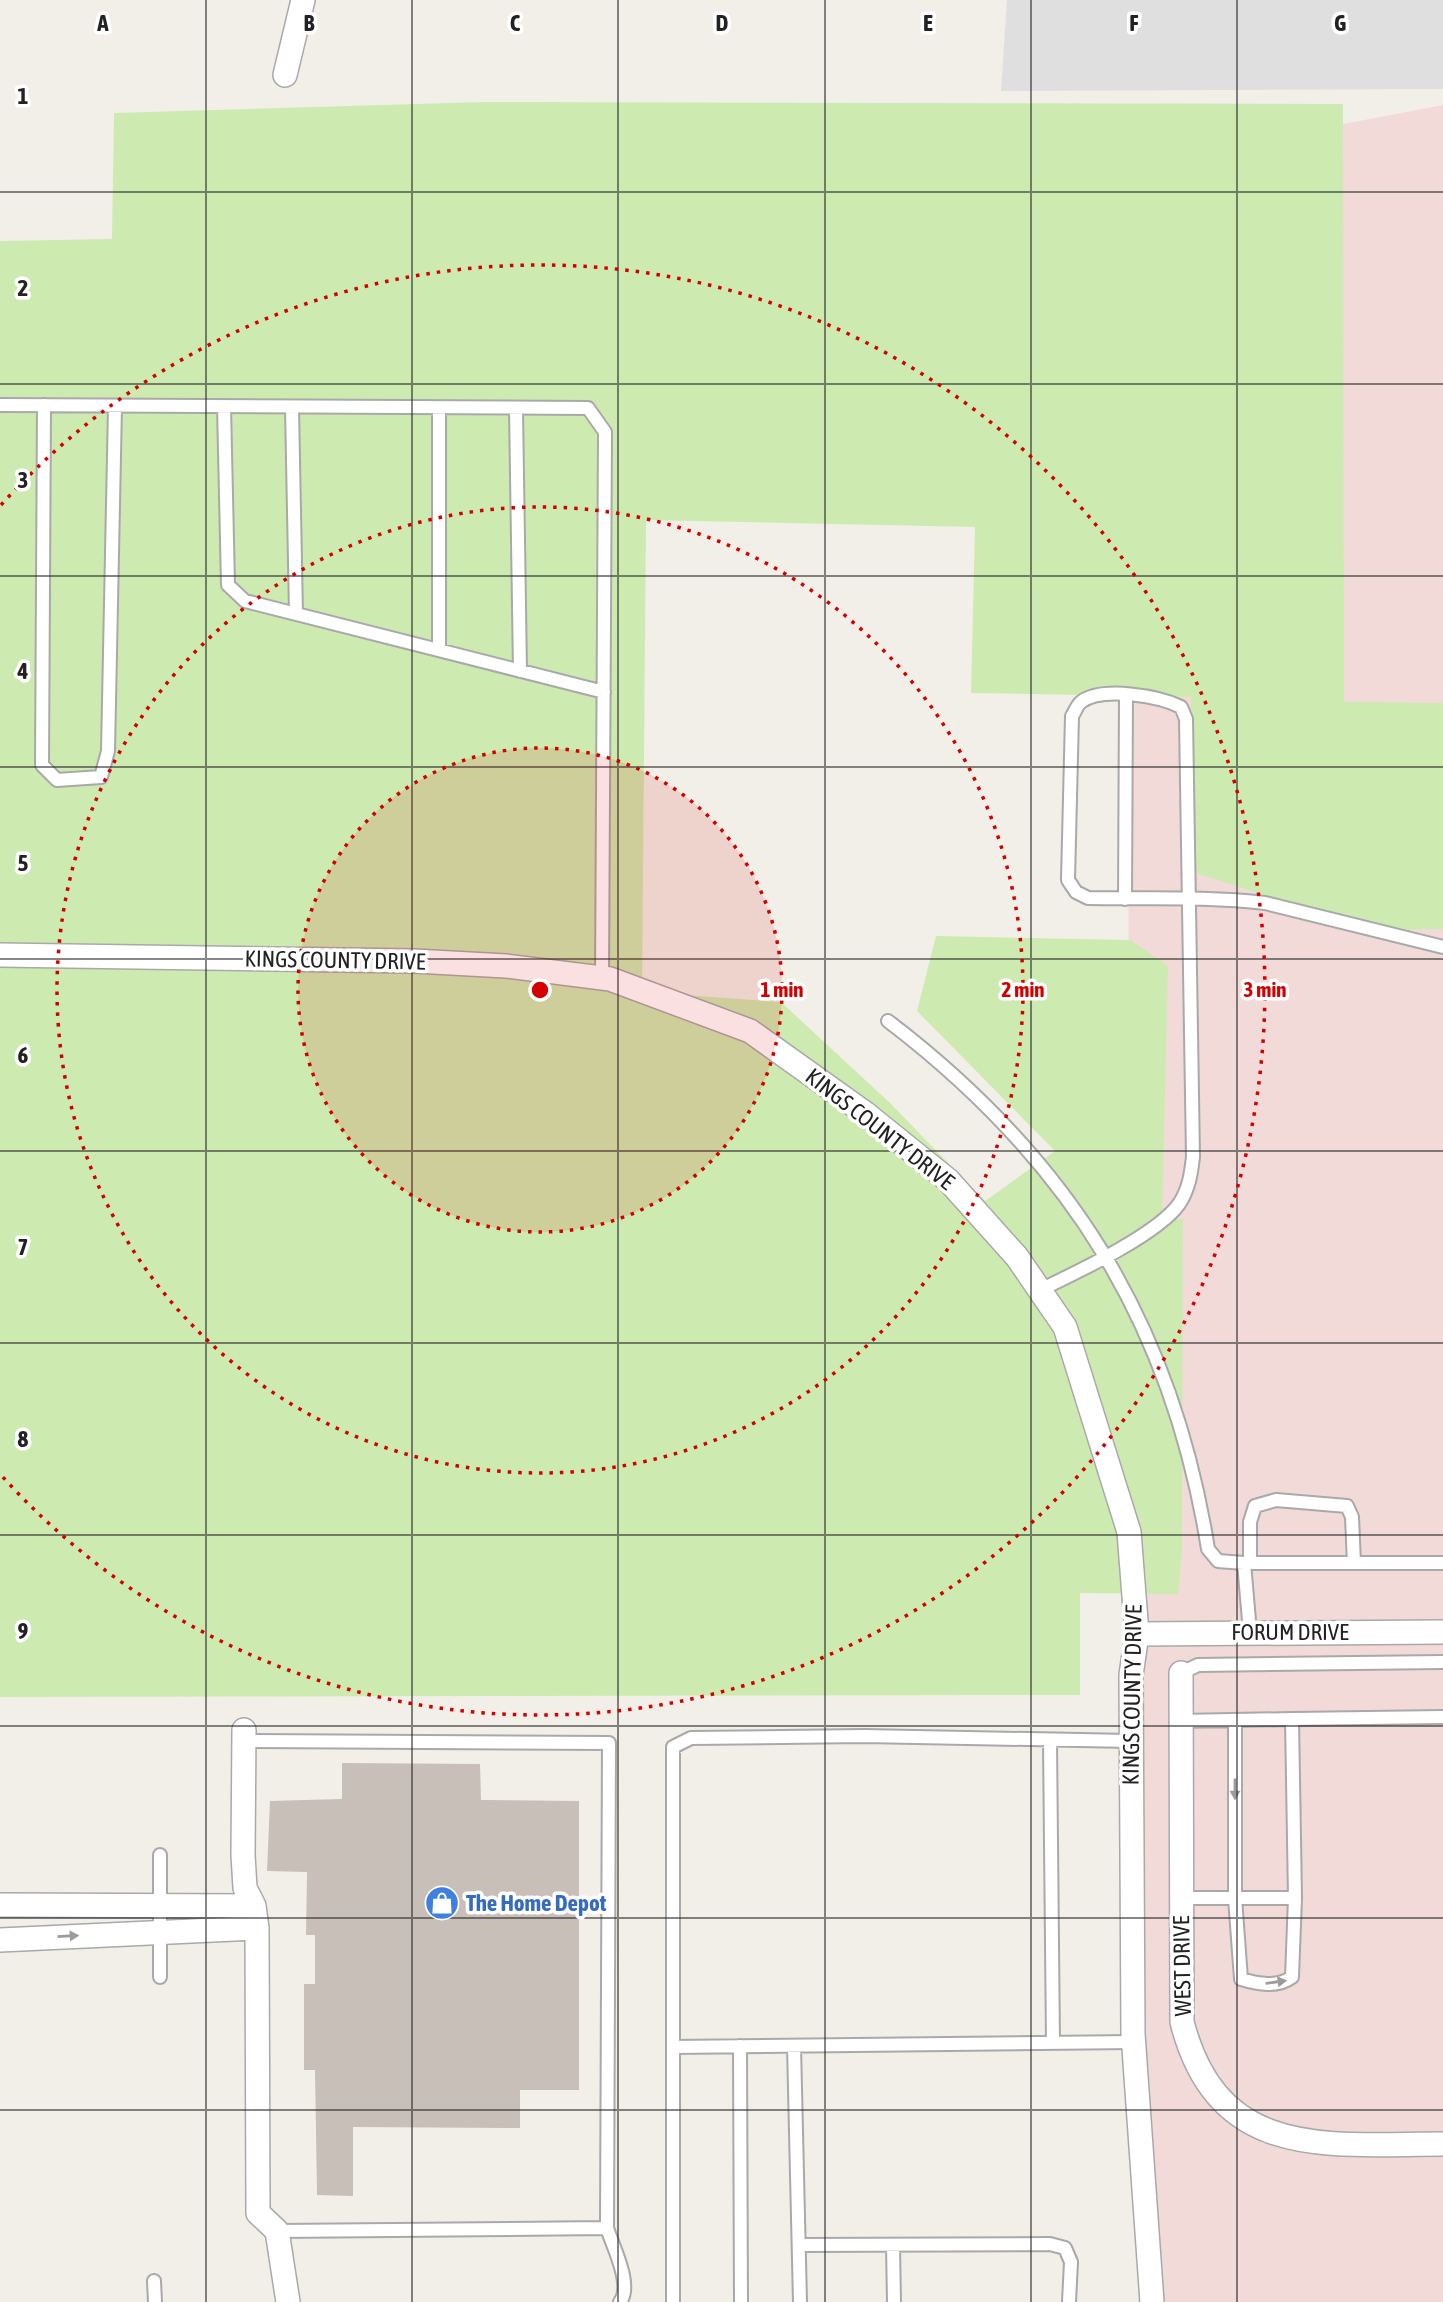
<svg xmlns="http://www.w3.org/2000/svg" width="1443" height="2302" font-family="'Asap Condensed',sans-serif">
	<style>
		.residential { fill: #e0dfdf }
		.commercial { fill: #f2dad9 }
		.grass { fill: #cdebb0 }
		.building { fill: #c7bfb8 }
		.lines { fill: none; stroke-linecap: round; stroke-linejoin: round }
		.service-casing { stroke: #a9a9a9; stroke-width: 16 }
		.minor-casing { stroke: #a9a9a9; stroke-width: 26 }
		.service { stroke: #fff; stroke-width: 12 }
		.minor { stroke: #fff; stroke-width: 23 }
		.oneway { fill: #9c9c9c }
		.grid { fill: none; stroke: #222; stroke-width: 2; stroke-opacity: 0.55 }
		.ring { fill: none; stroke: #d40000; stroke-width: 3.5; stroke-dasharray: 3.5 7 }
		.labels { text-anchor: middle; stroke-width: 7; stroke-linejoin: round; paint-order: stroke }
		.street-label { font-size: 23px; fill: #222; stroke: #fff }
		.shop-label { font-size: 23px; font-weight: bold; fill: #366cbe; stroke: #fff; text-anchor: start }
		.grid-label { font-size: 23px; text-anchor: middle; font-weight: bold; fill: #222; stroke: #fff; stroke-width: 7; stroke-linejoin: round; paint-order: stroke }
		.centre { fill: #d40000; stroke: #fff; stroke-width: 3.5 }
		.ring-label { font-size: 21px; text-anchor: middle; font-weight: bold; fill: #d40000; stroke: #fff; stroke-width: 7; stroke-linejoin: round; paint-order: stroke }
	</style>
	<rect width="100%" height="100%" fill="#f2efe9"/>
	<path class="residential" d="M 1007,0 L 1443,0 L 1443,89 L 1001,91 Z"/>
	<path class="commercial" d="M 1443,105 L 1443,2302 L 1152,2302 L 1145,2168 L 1129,1532 L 1128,165 Z"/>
	<path class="grass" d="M 484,102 L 1343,104 L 1344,702 L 1443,703 L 1443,929 L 1369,930 L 1193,872 L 1191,697 L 971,693 L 975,527 L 646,520 L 642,992 L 781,1002 L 891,1104 L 985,1201 L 1055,1151 L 917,1011 L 936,936 L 1130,940 L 1168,966 L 1162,1218 L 1183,1219 L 1182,1548 L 1178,1594 L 1080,1593 L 1080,1695 L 0,1697 L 0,241 L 112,239 L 114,113 Z"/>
	<path class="building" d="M 342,1763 L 480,1764 L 481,1800 L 579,1801 L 579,2090 L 520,2090 L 520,2128 L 353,2127 L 353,2196 L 317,2195 L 315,2070 L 304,2070 L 304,1984 L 315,1984 L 315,1935 L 306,1935 L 307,1872 L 267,1871 L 270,1801 L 342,1799 Z"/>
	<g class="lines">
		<g class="service-casing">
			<path id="service" d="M 0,405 L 588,408 L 605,432 L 602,978
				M 44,405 L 42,765 L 57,780 L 101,777 L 108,751 L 115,406
				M 224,406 L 228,585 L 245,601 L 604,692
				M 292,408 L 296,614
				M 516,409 L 520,671
				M 439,650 L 439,409
				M 1125,899 L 1126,695
				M 888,1021 C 1069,1159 1172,1323 1208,1549 L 1218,1561 L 1244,1563 L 1250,1632
				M 1040,1290 C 1075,1273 1157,1235 1179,1204 C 1189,1189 1191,1174 1193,1157 L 1186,719 L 1181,707 C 1159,696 1102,686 1081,702 C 1077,705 1075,712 1072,716 L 1068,880 L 1076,892 L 1088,898 C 1147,899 1207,896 1265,903 L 1443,947
				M 1244,1563 L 1443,1563
				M 1250,1563 L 1250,1522 L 1255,1506 L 1276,1500 L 1347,1506 L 1352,1517 L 1354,1563
				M 1181,1673 L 1198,1665 L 1443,1662
				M 1235,1720 L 1235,1898 L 1241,1979 C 1258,1984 1277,1988 1292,1977 L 1295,1898
				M 1179,1721 L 1292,1719
				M 244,1741 L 609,1743 L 607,2228 C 613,2247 633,2285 620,2302
				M 1050,1741 L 1053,2043
				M 160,1855 L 160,1977
				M 1181,1898 L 1295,1898 L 1292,1719 L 1443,1717
				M 740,2046 L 741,2302
				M 794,2046 L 800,2302
				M 673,2047 L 1134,2042
				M 277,2231 L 607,2228
				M 799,2245 L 1050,2244 L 1065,2248 L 1071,2262 L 1069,2302
				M 893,2245 L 894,2302
				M 154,2281 L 155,2302
				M 673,2302 L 673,1747 L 691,1738 L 864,1736 L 1131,1741"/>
		</g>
		<g class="minor-casing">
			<path id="minor" d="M 285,75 L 303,0
				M 0,955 L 415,961 L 506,966 L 610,979 L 750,1031 L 865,1113 L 948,1180 L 1017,1257 L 1065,1327 L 1129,1532 L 1137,1634 L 1131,1675 L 1133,2034 L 1152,2302
				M 1137,1634 L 1443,1632
				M 1181,1673 L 1182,2022 C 1218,2162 1328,2144 1443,2144
				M 244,1730 L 243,1855 L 245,1888 L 254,1906 L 257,1928 L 258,2213 L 277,2231 L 288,2302
				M 0,1905 L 254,1906
				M 0,1940 L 257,1928"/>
		</g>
		<use href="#service" class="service"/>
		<use href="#minor" class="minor"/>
	</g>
	<defs><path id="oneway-solid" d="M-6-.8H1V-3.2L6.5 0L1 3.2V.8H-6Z" transform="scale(1.75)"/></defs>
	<g class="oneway">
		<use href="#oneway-solid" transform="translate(1235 1789) rotate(90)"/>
		<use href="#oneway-solid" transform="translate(68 1936) rotate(-3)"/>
		<use href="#oneway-solid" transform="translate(1276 1982) rotate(-8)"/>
	</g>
	<path class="grid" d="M 206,0 L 206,2302M 412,0 L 412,2302M 618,0 L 618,2302M 825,0 L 825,2302M 1031,0 L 1031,2302M 1237,0 L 1237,2302M 0,192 L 1443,192M 0,384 L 1443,384M 0,576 L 1443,576M 0,767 L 1443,767M 0,959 L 1443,959M 0,1151 L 1443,1151M 0,1343 L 1443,1343M 0,1535 L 1443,1535M 0,1726 L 1443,1726M 0,1918 L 1443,1918M 0,2110 L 1443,2110"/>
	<circle cx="540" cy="990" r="242" fill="#d40000" fill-opacity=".12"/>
	<g class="ring">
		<circle cx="540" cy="990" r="242"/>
		<circle cx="540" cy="990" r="483"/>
		<path d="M1 505A725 725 0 1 1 1 1475"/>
	</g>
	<defs>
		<g id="shop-disc" transform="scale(1.75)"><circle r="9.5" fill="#3f7fe0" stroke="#fff"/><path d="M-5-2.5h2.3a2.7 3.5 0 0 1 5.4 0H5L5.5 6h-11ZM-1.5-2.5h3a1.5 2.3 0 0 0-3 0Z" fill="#fff"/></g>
	</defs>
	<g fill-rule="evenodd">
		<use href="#shop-disc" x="442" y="1903"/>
	</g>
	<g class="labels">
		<g class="street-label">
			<text transform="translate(335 960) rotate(1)" y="8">KINGS COUNTY DRIVE</text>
			<text transform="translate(880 1129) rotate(38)" y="8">KINGS COUNTY DRIVE</text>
			<text x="1290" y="1640">FORUM DRIVE</text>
			<text transform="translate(1132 1695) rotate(-89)" y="8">KINGS COUNTY DRIVE</text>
			<text transform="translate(1182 1966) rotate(-91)" y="8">WEST DRIVE</text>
		</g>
		<g class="shop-label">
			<text x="466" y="1911">The Home Depot</text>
		</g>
	</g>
	<g class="grid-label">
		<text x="103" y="31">A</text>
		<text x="309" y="31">B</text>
		<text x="515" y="31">C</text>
		<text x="722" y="31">D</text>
		<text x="928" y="31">E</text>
		<text x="1134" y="31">F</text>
		<text x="1340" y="31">G</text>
		<text x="23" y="104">1</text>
		<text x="23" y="296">2</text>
		<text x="23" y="488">3</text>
		<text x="23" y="679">4</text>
		<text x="23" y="871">5</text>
		<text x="23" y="1063">6</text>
		<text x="23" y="1255">7</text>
		<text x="23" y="1447">8</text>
		<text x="23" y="1639">9</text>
	</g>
	<circle cx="540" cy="990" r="10" class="centre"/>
	<g class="ring-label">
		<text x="782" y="997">1 min</text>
		<text x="1023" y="997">2 min</text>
		<text x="1265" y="997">3 min</text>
	</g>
</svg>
